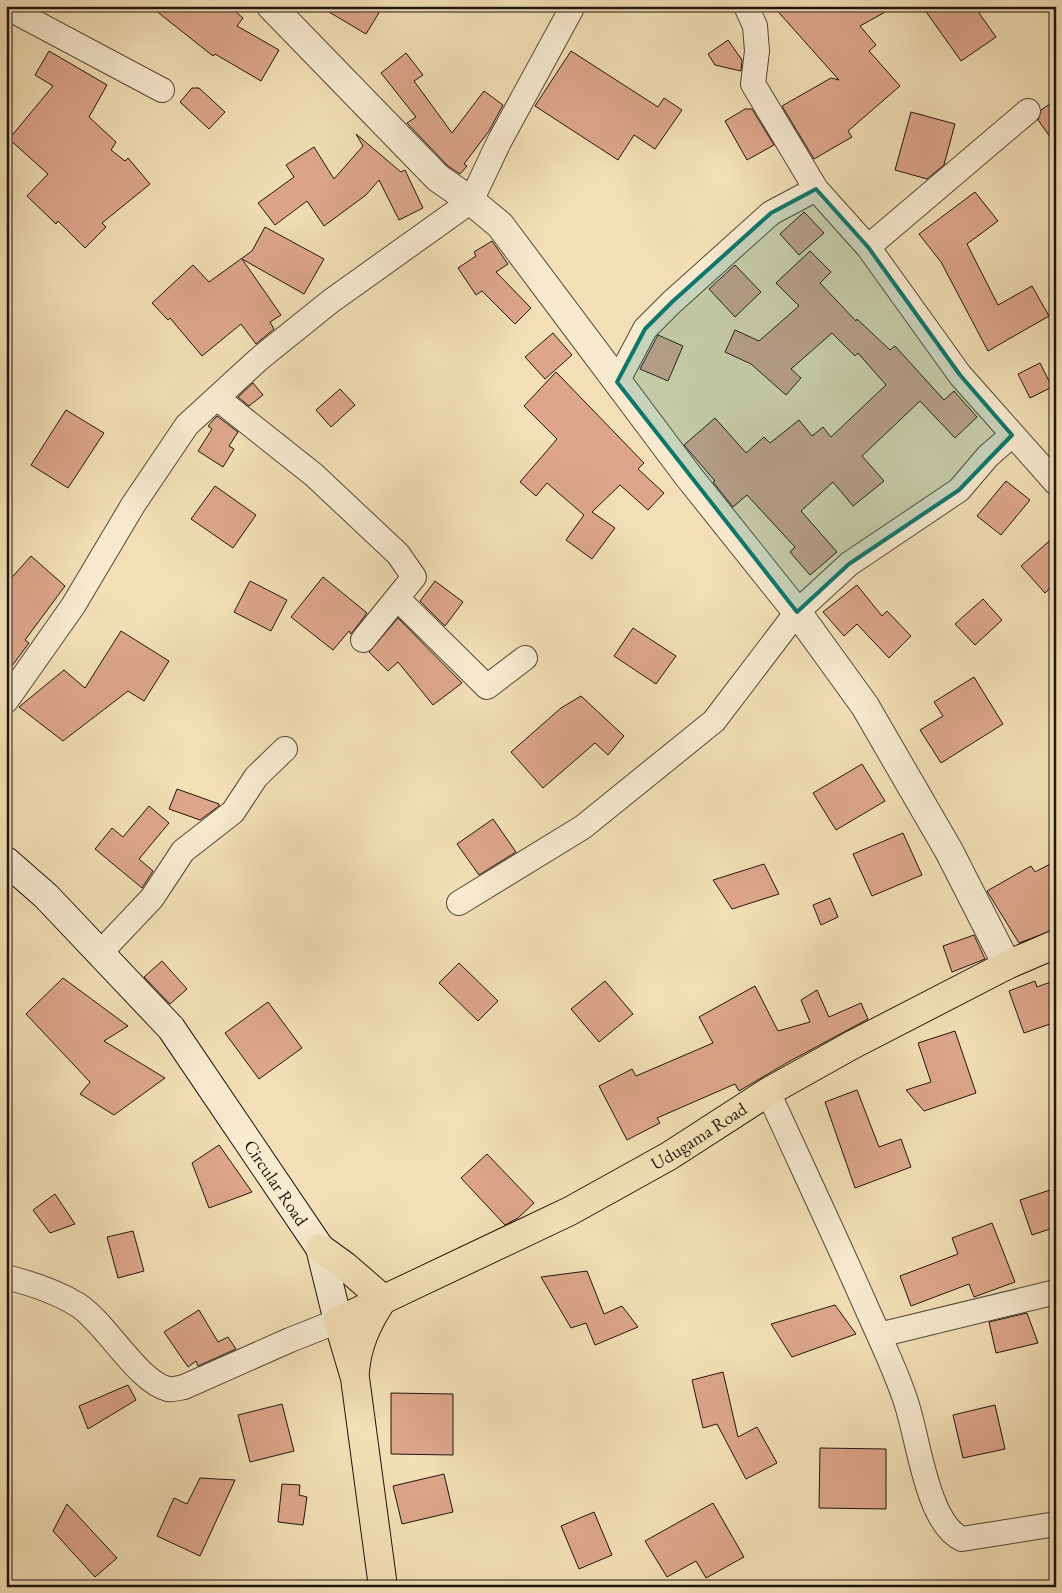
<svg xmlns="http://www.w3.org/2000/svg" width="1062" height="1593" font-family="'EB Garamond',serif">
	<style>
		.building { fill: #dda68b; stroke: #20160f }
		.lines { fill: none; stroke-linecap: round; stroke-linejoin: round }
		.minor-casing { stroke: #544838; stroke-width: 26 }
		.tertiary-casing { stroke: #544838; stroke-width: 30 }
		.secondary-casing { stroke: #20160f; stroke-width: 30 }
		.primary-casing { stroke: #20160f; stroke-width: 30 }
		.minor { stroke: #f7eacf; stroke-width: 24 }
		.tertiary { stroke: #f7eacf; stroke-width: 28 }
		.secondary { stroke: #f7eacf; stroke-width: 28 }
		.primary { stroke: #f2dfb5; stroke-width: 28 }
		.marked { fill: #0f766e; fill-opacity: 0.2; stroke: #0f766e; stroke-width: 4; stroke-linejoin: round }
		.labels { text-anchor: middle; stroke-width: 4.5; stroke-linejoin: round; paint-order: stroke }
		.street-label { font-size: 18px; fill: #20160f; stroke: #f7eacf }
	</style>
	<rect width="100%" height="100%" fill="#f2dfb5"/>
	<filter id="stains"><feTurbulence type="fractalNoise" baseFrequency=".004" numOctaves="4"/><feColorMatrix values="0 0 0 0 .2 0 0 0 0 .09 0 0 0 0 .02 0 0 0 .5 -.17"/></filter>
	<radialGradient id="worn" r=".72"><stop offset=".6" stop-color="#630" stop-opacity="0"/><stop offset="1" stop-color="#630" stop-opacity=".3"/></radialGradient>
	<path class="building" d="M 150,6 L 229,6 L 243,18 L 237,26 L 279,50 L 261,81 L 215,54 L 213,56 Z
		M 319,6 L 383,6 L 366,34 Z
		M 773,6 L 896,6 L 860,26 L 876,45 L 869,51 L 900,86 L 848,131 L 852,137 L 814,159 L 782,106 L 831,78 L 839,80 Z
		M 922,6 L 974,6 L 996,37 L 961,61 Z
		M 728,40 L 742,60 L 741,71 L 715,65 L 708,54 Z
		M 49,51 L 107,85 L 89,117 L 116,142 L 111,150 L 125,161 L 128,158 L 150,184 L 102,223 L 106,227 L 85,248 L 58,221 L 56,224 L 27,196 L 48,174 L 9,139 L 53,86 L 35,75 Z
		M 571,51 L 658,107 L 664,98 L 682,110 L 655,149 L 634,135 L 618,160 L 535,106 Z
		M 406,53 L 423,75 L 414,81 L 452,133 L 484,91 L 503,105 L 489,131 L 464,164 L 467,166 L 460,174 L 448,166 L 407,123 L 416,117 L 381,73 Z
		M 192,88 L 199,88 L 225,112 L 209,129 L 180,102 Z
		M 1056,100 L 1056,145 L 1038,120 L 1041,110 Z
		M 745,109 L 752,109 L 774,145 L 747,160 L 725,121 Z
		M 911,112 L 955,124 L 944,165 L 927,179 L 895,170 Z
		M 356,134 L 401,172 L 405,170 L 423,208 L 399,220 L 379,180 L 366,195 L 324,226 L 307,201 L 275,225 L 258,203 L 294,177 L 286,165 L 314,147 L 334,179 L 363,146 Z
		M 975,192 L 998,221 L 967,244 L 998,305 L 1032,286 L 1049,316 L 988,351 L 941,262 L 919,234 Z
		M 804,212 L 824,233 L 799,255 L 780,234 Z
		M 265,227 L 324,259 L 304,294 L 242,259 L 281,315 L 270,322 L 274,329 L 256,344 L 241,324 L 202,356 L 170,318 L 168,320 L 152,303 L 193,265 L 209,282 L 252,251 Z
		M 492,241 L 508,264 L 496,272 L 531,308 L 515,324 L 482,291 L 476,295 L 458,268 L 476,256 L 474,252 Z
		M 810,251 L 831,272 L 820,283 L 856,321 L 857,319 L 890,350 L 895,346 L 944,400 L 954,391 L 977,417 L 955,438 L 920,401 L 862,456 L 884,481 L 853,506 L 833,482 L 801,511 L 837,552 L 810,575 L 790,552 L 795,547 L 747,495 L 733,507 L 713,482 L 715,481 L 684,445 L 715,418 L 746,453 L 764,437 L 770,443 L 799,420 L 812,436 L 823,427 L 831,437 L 886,385 L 858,353 L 855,356 L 832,333 L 791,369 L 801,378 L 786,395 L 751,364 L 725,352 L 735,330 L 759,341 L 799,306 L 776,283 Z
		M 735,265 L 761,292 L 735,317 L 709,289 Z
		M 553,333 L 572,355 L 545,379 L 525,357 Z
		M 658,335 L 683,346 L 668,381 L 640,369 Z
		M 1040,363 L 1052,387 L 1030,398 L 1018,374 Z
		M 556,372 L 644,463 L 638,469 L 664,493 L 648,510 L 620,485 L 592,512 L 615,528 L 592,559 L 566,540 L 584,515 L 547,483 L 536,496 L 520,482 L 557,439 L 524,406 Z
		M 253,383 L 263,395 L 249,406 L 238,397 Z
		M 340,389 L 355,405 L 331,427 L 316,410 Z
		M 66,410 L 104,433 L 68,488 L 31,465 Z
		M 217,416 L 238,432 L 229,446 L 234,449 L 223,467 L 198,451 L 212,429 L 208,426 Z
		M 1006,481 L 1030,500 L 1001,535 L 977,516 Z
		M 215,486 L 256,515 L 233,548 L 191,519 Z
		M 1056,535 L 1056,583 L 1045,593 L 1021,566 Z
		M 31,556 L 65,586 L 25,640 L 29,643 L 6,674 L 6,584 Z
		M 323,577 L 367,613 L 351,634 L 349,631 L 333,650 L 291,617 Z
		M 250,581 L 287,600 L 271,631 L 234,612 Z
		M 435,581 L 463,602 L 445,626 L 420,601 Z
		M 857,585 L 882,616 L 887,611 L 911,636 L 889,658 L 857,624 L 844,636 L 823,612 Z
		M 983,599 L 1002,620 L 975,645 L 955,624 Z
		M 398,618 L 462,683 L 433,705 L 398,662 L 388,671 L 369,652 Z
		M 633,628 L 676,656 L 656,684 L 614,656 Z
		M 121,631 L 169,661 L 144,701 L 128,691 L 63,741 L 19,707 L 64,670 L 85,688 Z
		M 974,677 L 1003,724 L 941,763 L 920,730 L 943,716 L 934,702 Z
		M 581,696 L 624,736 L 608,755 L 595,743 L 543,788 L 511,752 L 561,708 Z
		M 862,764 L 885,801 L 836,830 L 813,793 Z
		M 177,789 L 219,804 L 219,806 L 200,820 L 169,809 Z
		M 149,806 L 169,823 L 139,859 L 153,871 L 142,888 L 95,849 L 112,828 L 123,837 Z
		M 493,819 L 516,852 L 479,875 L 457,844 Z
		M 903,833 L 922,875 L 872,896 L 853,854 Z
		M 1056,861 L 1056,929 L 1019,943 L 987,891 L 1031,866 L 1035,872 Z
		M 764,864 L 779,894 L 732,909 L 713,880 Z
		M 830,898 L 838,917 L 821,925 L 813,905 Z
		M 974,935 L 985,959 L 952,972 L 943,946 Z
		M 162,961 L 187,989 L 170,1004 L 144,977 Z
		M 459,963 L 498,1001 L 478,1021 L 439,983 Z
		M 63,978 L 128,1026 L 104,1041 L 165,1078 L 114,1115 L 80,1094 L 90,1082 L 26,1014 Z
		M 1056,980 L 1056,1022 L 1024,1033 L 1009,991 L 1035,981 L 1037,987 Z
		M 605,981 L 633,1014 L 599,1042 L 571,1009 Z
		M 755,986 L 778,1031 L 810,1022 L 801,1000 L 817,990 L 829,1017 L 861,1003 L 868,1019 L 790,1061 L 739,1091 L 735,1084 L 657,1118 L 660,1123 L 627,1140 L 599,1086 L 632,1069 L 636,1076 L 713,1043 L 699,1017 Z
		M 268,1002 L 302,1048 L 259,1079 L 225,1033 Z
		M 955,1031 L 976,1093 L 924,1111 L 906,1090 L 931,1082 L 918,1043 Z
		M 857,1090 L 879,1147 L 901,1139 L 911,1167 L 855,1188 L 825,1102 Z
		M 219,1145 L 252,1192 L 209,1208 L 192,1163 Z
		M 487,1154 L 534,1203 L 518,1218 L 505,1225 L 461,1178 Z
		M 1056,1188 L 1056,1227 L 1032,1235 L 1020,1200 Z
		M 55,1194 L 75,1224 L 50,1233 L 33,1210 Z
		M 992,1223 L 1015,1282 L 974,1297 L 969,1284 L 911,1306 L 900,1276 L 958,1254 L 952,1238 Z
		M 133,1231 L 144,1271 L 118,1278 L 107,1237 Z
		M 587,1271 L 604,1314 L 622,1306 L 638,1327 L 595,1345 L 586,1323 L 571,1328 L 541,1277 Z
		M 835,1305 L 856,1334 L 792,1357 L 771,1324 Z
		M 199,1310 L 218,1342 L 228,1337 L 236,1349 L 198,1366 L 196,1361 L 188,1367 L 164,1332 Z
		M 1027,1313 L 1038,1343 L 996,1353 L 989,1322 Z
		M 723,1372 L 738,1437 L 757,1427 L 777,1463 L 746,1479 L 717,1424 L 703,1428 L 692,1380 Z
		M 128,1385 L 136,1400 L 88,1429 L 79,1406 Z
		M 391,1393 L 453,1394 L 453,1455 L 391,1454 Z
		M 282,1404 L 294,1451 L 250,1462 L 238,1415 Z
		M 995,1405 L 1005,1449 L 963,1458 L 953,1415 Z
		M 820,1448 L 886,1449 L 886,1509 L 819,1508 Z
		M 444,1474 L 453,1512 L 402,1524 L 393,1486 Z
		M 200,1478 L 235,1480 L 200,1556 L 157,1536 L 174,1498 L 187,1504 Z
		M 282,1484 L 300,1485 L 299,1495 L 307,1497 L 303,1525 L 278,1522 Z
		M 713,1503 L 744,1557 L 706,1578 L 696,1561 L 667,1577 L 645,1541 Z
		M 67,1504 L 117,1558 L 95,1577 L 53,1531 Z
		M 594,1512 L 612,1555 L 579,1569 L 561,1526 Z"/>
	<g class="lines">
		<g class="minor-casing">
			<path id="minor" d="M 746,6 L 755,26 L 757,51 L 753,84 L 816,189 L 868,247 L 960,375 L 1056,483
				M 6,7 L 162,90
				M 868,247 L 1028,111
				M 617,382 L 645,329 L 672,302 L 771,213 L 816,189
				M 217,398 L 314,475 L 398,554 L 414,577 L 363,640
				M 398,599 L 487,687 L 525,658
				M 6,701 L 73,606 L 133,505 L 187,425 L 259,359 L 331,301 L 471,201 L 499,142 L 573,6
				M 459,903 L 583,827 L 714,721 L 797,612 L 849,564 L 959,490 L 988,456 L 1012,435
				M 100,953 L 152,898 L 183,851 L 233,812 L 256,777 L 285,749
				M 768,1092 C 800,1162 833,1232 864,1302 C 878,1334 894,1366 905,1399 C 918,1434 926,1523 962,1539 L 1056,1524
				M 6,1277 C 30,1283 57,1292 78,1305 C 106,1323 138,1382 168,1389 C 172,1390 179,1388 184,1387 L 290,1340 L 338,1321
				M 879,1335 L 1056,1292"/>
		</g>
		<g class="tertiary-casing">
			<path id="tertiary" d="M 271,6 L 438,178 L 471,201 L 500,225 L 689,477 L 797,612 L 865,706 L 949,851 L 1007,965"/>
		</g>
		<g class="secondary-casing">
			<g id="secondary">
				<path id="s1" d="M 6,861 L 46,896 L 171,1028 L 320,1248 L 338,1321"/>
			</g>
		</g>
		<g class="primary-casing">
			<g id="primary">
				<path d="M 320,1248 L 345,1266 L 383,1299 C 368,1321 357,1344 355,1371"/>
				<path id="s2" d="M 383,1587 L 355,1378 L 338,1321 L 570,1211 L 669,1156 L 768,1092 L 852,1045 L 1007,965 L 1056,944"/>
			</g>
		</g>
		<use href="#minor" class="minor"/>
		<use href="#tertiary" class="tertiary"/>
		<use href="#secondary" class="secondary"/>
		<use href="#primary" class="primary"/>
	</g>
	<path class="marked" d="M 816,189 L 868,247 L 960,375 L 1012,435 L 959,490 L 849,564 L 797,612 L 617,382 L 645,329 L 672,302 L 771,213 Z"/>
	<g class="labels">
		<g class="street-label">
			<text dy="6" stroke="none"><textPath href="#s2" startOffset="676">Udugama Road</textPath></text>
			<text dy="6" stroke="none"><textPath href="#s1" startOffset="422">Circular Road</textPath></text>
		</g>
	</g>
	<rect width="1062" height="1593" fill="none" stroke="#f2dfb5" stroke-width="25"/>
	<rect x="8" y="8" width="1047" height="1578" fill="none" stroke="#20160f" stroke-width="2.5"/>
	<rect x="12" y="12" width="1037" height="1568" fill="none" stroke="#20160f"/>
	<rect width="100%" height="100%" filter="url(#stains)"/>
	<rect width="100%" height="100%" fill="url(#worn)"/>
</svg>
